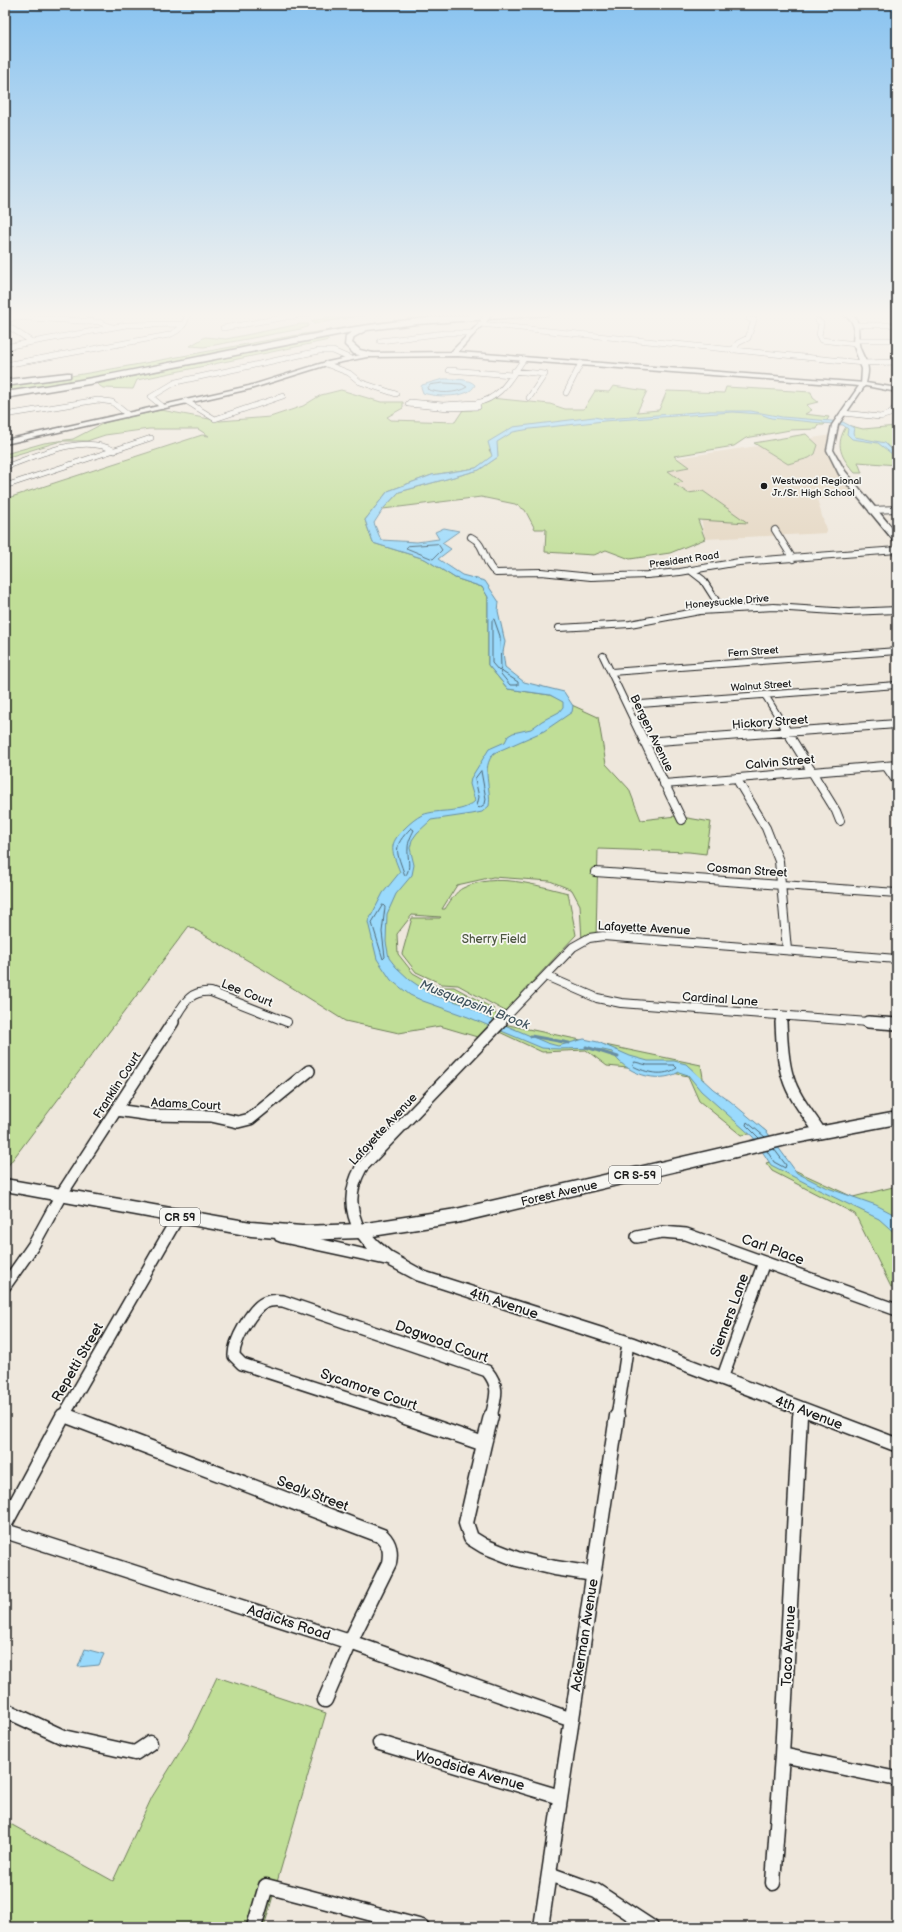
<svg xmlns="http://www.w3.org/2000/svg" width="902" height="1932" font-family="'Balsamiq Sans',sans-serif">
	<style>
		.built { fill: #e4d6c1 }
		.green { fill: #c0de97; stroke: #6e7d5a }
		.water { fill: #9adafc; stroke: #688ea2 }
		.lines { fill: none; stroke-linecap: round; stroke-linejoin: round }
		.shore { stroke: #4e6876; stroke-width: 1 }
		.stream { stroke: #688ea2; stroke-width: 3 }
		.minor-far4-casing { stroke: #1c1c1c; stroke-width: 6 }
		.minor-far3-casing { stroke: #1c1c1c; stroke-width: 8 }
		.minor-far2-casing { stroke: #1c1c1c; stroke-width: 10 }
		.minor-far1-casing { stroke: #1c1c1c; stroke-width: 14 }
		.minor-casing { stroke: #1c1c1c; stroke-width: 17 }
		.tertiary-casing { stroke: #1c1c1c; stroke-width: 3 }
		.secondary-casing { stroke: #1c1c1c; stroke-width: 3 }
		.primary-casing { stroke: #1c1c1c; stroke-width: 3 }
		.motorway-casing { stroke: #1c1c1c; stroke-width: 3 }
		.minor-far4 { stroke: #f6f6f2; stroke-width: 5 }
		.minor-far3 { stroke: #f6f6f2; stroke-width: 6 }
		.minor-far2 { stroke: #f6f6f2; stroke-width: 8 }
		.minor-far1 { stroke: #f6f6f2; stroke-width: 11 }
		.minor { stroke: #f6f6f2; stroke-width: 14 }
		.tertiary { fill: #f6f6f2; fill-rule: evenodd }
		.secondary { fill: #f6f6f2; fill-rule: evenodd }
		.primary { fill: #f6f6f2; fill-rule: evenodd }
		.motorway { fill: #f6f6f2; fill-rule: evenodd }
		.secondary-bridge-casing { stroke: #1c1c1c; stroke-width: 8; stroke-linecap: butt }
		.secondary-bridge { stroke: #f6f6f2; stroke-width: 6 }
		.poi-dot { fill: #1c1c1c; stroke: #f6f6f2; stroke-width: 1.5 }
		.labels { text-anchor: middle; stroke-width: 3.5; stroke-linejoin: round; paint-order: stroke }
		.far-poi-label { font-size: 10px; fill: #1c1c1c; stroke: #f6f6f2; text-anchor: start }
		.far-street-label { font-size: 10px; fill: #1c1c1c; stroke: #f6f6f2 }
		.shield { fill: #f6f6f2; stroke: #5d5d5c; stroke-width: 1 }
		.shield-label { font-size: 11px; font-weight: bold; fill: #1c1c1c }
		.street-label { font-size: 12px; fill: #1c1c1c; stroke: #f6f6f2 }
		.park-label { font-size: 12px; fill: #4d5641; stroke: #f6f6f2 }
		.water-label { font-size: 13px; font-style: italic; fill: #42555f; stroke: #f6f6f2 }
		.near-street-label { font-size: 14px; fill: #1c1c1c; stroke: #f6f6f2 }
	</style>
	<rect width="100%" height="100%" fill="#eee7dc"/>
	<filter id="ink" filterUnits="userSpaceOnUse"><feTurbulence type="fractalNoise" baseFrequency=".025" numOctaves="2"/><feDisplacementMap in="SourceGraphic" scale="8" xChannelSelector="R" yChannelSelector="G"/><feConvolveMatrix kernelMatrix="1 2 1 2 8 2 1 2 1" color-interpolation-filters="sRGB"/></filter>
	<g filter="url(#ink)">
		<path class="built" d="M 832,435 L 830,450 L 862,498 L 817,499 L 827,533 L 705,539 L 701,519 L 703,491 L 688,493 L 673,484 L 682,482 L 667,471 L 689,467 L 677,458 Z"/>
		<path class="green" d="M 340,313 L 391,313 L 363,315 L 314,324 L 311,321 L 342,315 Z
			M 428,317 L 353,327 L 121,374 L 14,392 L 6,389 L 6,387 L 11,385 C 151,366 288,331 428,317 Z
			M 300,324 L 309,324 L 307,327 L 301,329 L 204,347 L 190,346 L 205,337 L 226,339 Z
			M 326,337 L 329,340 L 137,380 L 133,389 L 103,388 L 97,384 Z
			M 613,386 L 647,391 L 637,412 L 659,410 L 667,391 L 724,393 L 726,387 L 811,392 L 813,398 L 818,402 L 806,405 L 812,410 L 805,414 L 829,417 L 824,425 L 818,425 L 817,429 L 790,430 L 746,438 L 734,446 L 674,456 L 689,467 L 668,471 L 683,482 L 674,484 L 688,493 L 703,491 L 748,523 L 698,520 L 705,539 L 670,553 L 630,559 L 606,550 L 594,555 L 545,552 L 546,529 L 535,529 L 525,510 L 515,504 L 481,497 L 383,509 L 399,492 L 479,470 L 498,457 L 489,450 L 493,456 L 476,468 L 432,475 L 388,491 L 365,520 L 373,543 L 425,559 L 455,578 L 482,587 L 488,597 L 488,665 L 508,689 L 550,695 L 598,717 L 606,764 L 629,789 L 641,820 L 676,816 L 711,822 L 706,854 L 689,852 L 598,849 L 596,937 L 582,941 L 580,905 L 572,890 L 550,881 L 493,877 L 457,885 L 442,909 L 445,909 C 449,903 456,891 463,888 C 496,872 535,885 568,893 L 576,935 L 505,1011 L 458,985 L 442,984 L 416,972 L 402,954 L 412,918 L 440,918 L 441,917 L 412,915 L 397,934 L 398,954 L 413,973 L 438,987 L 454,987 L 494,1009 L 499,1023 L 701,1065 L 704,1084 L 767,1132 L 741,1135 L 699,1101 L 688,1076 L 668,1072 L 607,1066 L 586,1050 L 542,1052 L 495,1030 L 484,1039 L 440,1026 L 399,1033 L 345,1021 L 269,973 L 189,926 L 7,1167 L 5,1167 L 5,499 L 202,435 L 209,436 L 198,429 L 149,429 L 105,435 L 87,441 L 61,441 L 5,458 L 5,454 L 44,443 L 73,439 L 106,422 L 161,410 L 220,421 L 270,417 L 303,406 L 321,395 L 341,390 L 381,402 L 403,402 L 403,408 L 387,417 L 391,420 L 455,422 L 463,410 L 472,410 L 491,398 L 550,404 L 565,409 L 584,409 L 595,391 L 609,392 Z
			M 847,425 L 863,429 L 897,426 L 897,465 L 858,462 L 862,473 L 855,473 C 841,457 834,445 847,425 Z
			M 806,434 L 818,445 L 815,454 L 809,458 L 788,464 L 754,443 Z
			M 778,1160 L 779,1163 L 853,1197 L 897,1186 L 897,1286 L 891,1287 L 855,1214 L 772,1171 L 766,1163 Z
			M 217,1677 L 326,1713 L 264,1927 L 5,1927 L 5,1821 L 113,1881 L 152,1797 L 186,1742 Z"/>
		<path class="water" d="M 443,379 C 452,379 469,378 475,385 C 469,399 435,397 423,393 L 421,387 L 422,385 Z
			M 710,411 L 751,411 L 782,417 L 843,422 L 854,428 L 853,433 L 855,437 L 885,443 L 897,455 L 897,458 L 878,443 L 852,439 L 847,434 L 848,429 L 843,425 L 771,418 L 760,414 L 733,412 L 604,421 L 530,429 L 513,432 L 497,442 L 498,457 L 479,470 L 399,492 L 383,509 L 374,523 L 381,540 L 417,542 L 439,539 L 435,532 L 444,528 L 459,531 L 442,543 L 451,549 L 438,559 L 462,575 L 485,581 L 499,602 L 498,611 L 505,642 L 503,652 L 505,667 L 524,682 L 564,692 L 573,706 L 572,712 L 544,731 L 494,753 C 480,769 492,788 489,806 L 482,812 L 472,814 L 431,820 L 417,833 L 412,840 L 410,848 L 414,865 L 412,875 L 396,894 L 387,914 L 386,942 L 389,958 L 396,967 L 410,980 L 432,995 L 467,1005 L 486,1017 L 547,1043 L 558,1046 L 584,1039 L 598,1042 L 630,1056 L 648,1061 L 674,1061 L 686,1064 L 713,1089 L 730,1101 L 767,1132 L 797,1173 L 825,1187 L 876,1205 L 897,1216 L 897,1235 L 879,1219 L 819,1190 L 771,1165 L 753,1137 L 701,1091 L 688,1075 L 679,1072 C 658,1085 624,1073 612,1052 C 587,1045 567,1051 542,1048 L 468,1017 L 423,1001 L 410,995 L 391,980 L 377,959 L 368,922 L 383,893 L 400,872 C 392,851 387,845 405,828 C 410,823 416,818 422,815 C 440,808 461,815 475,801 L 470,784 L 471,778 L 489,749 L 505,742 L 508,736 L 513,733 L 531,729 L 542,721 L 559,712 L 563,707 L 563,702 L 550,695 L 508,689 L 488,665 L 488,597 L 482,587 L 455,578 L 425,559 L 373,543 L 365,520 L 388,491 L 432,475 L 476,468 L 492,456 L 488,442 L 513,427 L 594,417 L 605,419 Z
			M 85,1649 L 104,1654 L 99,1665 L 78,1667 Z"/>
		<g class="lines">
			<path class="shore" d="M 444,383 L 462,384 L 467,387 C 456,394 439,394 427,389 L 430,385 Z
				M 438,544 L 442,550 L 433,559 L 406,548 L 408,546 Z
				M 494,619 L 500,636 L 501,669 L 499,671 L 492,663 L 492,621 Z
				M 501,671 L 518,682 L 518,685 L 510,685 L 501,674 Z
				M 481,771 L 486,799 L 485,804 L 479,808 L 477,806 L 479,797 L 475,779 Z
				M 411,828 L 414,830 C 411,836 408,842 408,848 C 407,857 412,869 405,876 C 397,851 391,848 411,828 Z
				M 383,905 L 385,907 L 382,932 L 385,957 L 383,959 L 372,923 Z
				M 635,1062 L 647,1065 L 674,1065 L 677,1068 C 664,1077 646,1073 633,1066 Z
				M 759,1138 L 746,1125 L 747,1122 L 765,1137
				M 767,1151 L 774,1162 L 785,1168 L 786,1165 L 774,1149"/>
			<path class="stream" d="M 531,1036 L 569,1043
				M 586,1047 L 618,1057"/>
			<g class="minor-far4-casing">
				<path id="minor-far4" d="M 16,315 L 8,321 L 8,326 L 32,342
					M 12,317 L 99,322 L 112,327
					M 818,321 L 821,323 L 819,336 L 821,340 L 856,344
					M 480,324 L 863,363 L 897,362
					M 856,325 L 897,325
					M 223,328 L 310,313
					M 857,340 L 897,340
					M 380,341 L 445,333 L 472,333
					M 5,347 L 126,325 L 183,324
					M 733,350 L 738,343 L 748,338 L 754,320 L 749,319
					M 326,364 L 349,373 L 360,382 L 396,394
					M 5,365 L 169,335 C 178,331 186,326 187,315 L 183,313
					M 449,370 L 512,375
					M 514,371 L 545,374 L 529,398
					M 566,393 L 581,363
					M 186,401 L 215,419 L 283,396
					M 410,402 L 443,405 L 476,403 L 478,407 L 449,408 L 408,404 Z
					M 476,403 C 501,399 510,378 524,359
					M 162,406 L 151,397 L 176,382 L 319,351 L 333,351 L 349,358
					M 843,413 L 880,417 L 890,414 L 897,405
					M 5,415 L 98,400 L 112,402 L 127,414
					M 5,467 C 37,456 82,433 115,451
					M 5,486 L 151,438"/>
			</g>
			<g class="minor-far3-casing">
				<path id="minor-far3" d="M 872,510 L 897,509
					M 775,530 L 793,559
					M 471,537 C 486,544 483,564 496,573 L 541,572 L 591,577 L 647,575 L 680,572 L 739,562 L 897,550
					M 690,570 L 703,580 L 717,602 L 725,609
					M 559,628 L 630,624 L 700,611 L 774,607 L 849,612 L 897,610
					M 603,656 L 634,721
					M 611,672 L 897,651
					M 765,695 L 781,721
					M 627,705 L 897,685"/>
			</g>
			<g class="minor-far2-casing">
				<path id="minor-far2" d="M 634,720 L 682,820
					M 780,720 L 836,811 L 840,821
					M 644,742 L 897,724
					M 886,766 L 897,782
					M 736,778 L 766,828 L 779,861 L 787,950
					M 664,784 L 897,765
					M 595,872 L 897,893
					M 546,976 L 597,998 L 621,1003 L 881,1023
					M 780,1015 L 781,1023
					M 172,1023 C 183,1006 188,990 211,992 L 287,1022
					M 500,1023 L 573,947 L 589,938 L 603,936 L 897,959"/>
			</g>
			<g class="minor-far1-casing">
				<path id="minor-far1" d="M 781,1022 C 782,1040 782,1060 788,1078 C 794,1098 809,1115 820,1132
					M 868,1022 L 897,1024
					M 116,1110 L 151,1115 L 211,1116 L 238,1122 L 250,1119 L 309,1071
					M 360,1231 C 349,1209 349,1190 361,1168 L 501,1022
					M 637,1237 L 662,1232 L 686,1234 L 897,1310
					M 5,1286 L 33,1246 L 61,1195 L 173,1022
					M 722,1379 L 764,1262
					M 64,1415 L 70,1417
					M 63,1417 L 178,1217
					M 405,1417 L 242,1364 L 234,1356 C 233,1342 252,1309 264,1303 C 270,1300 277,1300 283,1301 L 487,1371 C 501,1388 495,1398 491,1417
					M 617,1417 L 628,1343
					M 800,1417 L 800,1409"/>
			</g>
			<g class="minor-casing">
				<path id="minor" d="M 67,1416 L 382,1536 C 390,1544 391,1552 389,1563 L 350,1642 L 325,1700
					M 402,1416 L 484,1444
					M 484,1444 L 466,1523 L 471,1538 L 484,1546 L 517,1559 L 555,1568 L 594,1574
					M 484,1444 L 491,1416
					M 5,1524 L 63,1416
					M 5,1531 L 350,1642 L 572,1720
					M 5,1710 L 63,1737 L 135,1753 L 150,1743
					M 380,1743 L 560,1797
					M 782,1755 L 897,1779
					M 549,1874 L 596,1891 L 651,1927
					M 773,1883 L 782,1755 L 800,1416
					M 254,1927 L 266,1886 L 422,1927
					M 541,1927 L 617,1416"/>
			</g>
			<g class="tertiary-casing">
				<path id="tertiary" d="M 842,313 C 863,313 857,331 859,344 C 860,353 868,361 868,370 C 868,374 867,379 866,383 L 897,388 L 897,392 L 861,385 L 862,369 L 853,344 L 854,327 L 851,320 Z
					M 370,353 L 372,356 L 327,365 L 250,389 L 5,444 L 5,440 L 249,386 L 323,363 Z"/>
			</g>
			<g class="secondary-casing">
				<path id="secondary" d="M 484,318 L 487,320 L 486,321 L 458,352 L 865,383 L 866,384 L 838,425 L 833,450 L 845,471 L 897,534 L 897,541 L 894,541 L 839,474 L 827,450 L 832,425 L 859,386 L 458,356 L 370,357 L 367,355 L 370,353 L 451,352 Z
					M 360,1225 L 365,1227 L 378,1241 L 392,1253 L 426,1272 L 634,1338 L 897,1438 L 897,1452 L 625,1348 L 416,1280 L 388,1265 L 281,1242 L 276,1240 L 274,1236 L 276,1232 L 281,1230 L 368,1250 L 353,1231 L 355,1227 Z"/>
			</g>
			<g class="primary-casing">
				<path id="primary" d="M 897,1112 L 897,1124 L 791,1144 L 456,1223 L 360,1238 L 302,1240 L 251,1236 L 5,1191 L 5,1179 L 251,1222 L 302,1226 L 360,1224 L 456,1209 L 791,1132 Z"/>
			</g>
			<g class="motorway-casing">
				<path id="motorway" d="M 494,313 L 553,313 L 549,315 L 417,324 L 367,330 L 354,337 L 352,343 L 360,350 L 373,353 L 374,355 L 370,357 L 354,354 L 345,345 L 346,336 L 352,332 L 89,384 L 5,398 L 5,392 C 117,377 226,349 338,330 C 389,321 442,316 494,313 Z
					M 67,373 L 70,373 L 70,377 L 5,386 L 5,380 Z"/>
			</g>
			<use href="#minor-far4" class="minor-far4"/>
			<use href="#minor-far3" class="minor-far3"/>
			<use href="#minor-far2" class="minor-far2"/>
			<use href="#minor-far1" class="minor-far1"/>
			<use href="#minor" class="minor"/>
			<use href="#tertiary" class="tertiary"/>
			<use href="#secondary" class="secondary"/>
			<use href="#primary" class="primary"/>
			<use href="#motorway" class="motorway"/>
			<g class="secondary-bridge-casing">
				<path id="secondary-bridge" d="M 484,320 L 489,313"/>
			</g>
			<use href="#secondary-bridge" class="secondary-bridge"/>
		</g>
	</g>
	<linearGradient id="sky" x2="0" y2="1"><stop stop-color="#89c3f0"/><stop offset="0.54" stop-color="#f7f4ef"/><stop offset="1" stop-color="#f7f4ef" stop-opacity="0"/></linearGradient>
	<rect width="902" height="583" fill="url(#sky)"/>
	<circle class="poi-dot" cx="764" cy="486" r="4"/>
	<g class="labels">
		<g class="far-poi-label">
			<text x="772" y="484">Westwood Regional<tspan x="772" dy="12">Jr./Sr. High School</tspan></text>
		</g>
		<g class="far-street-label">
			<text transform="translate(684 559) rotate(-8)" y="4">President Road</text>
			<text transform="translate(727 601) rotate(-5)" y="4">Honeysuckle Drive</text>
			<text transform="translate(753 651) rotate(-4)" y="4">Fern Street</text>
			<text transform="translate(761 685) rotate(-4)" y="4">Walnut Street</text>
		</g>
		<g class="shield">
			<rect x="609" y="1166" width="52" height="18" rx="3"/>
			<rect x="160" y="1208" width="40" height="18" rx="3"/>
		</g>
		<g class="shield-label">
			<text x="635" y="1179">CR S-59</text>
			<text x="180" y="1221">CR 59</text>
		</g>
		<g class="street-label">
			<text transform="translate(770 722) rotate(-4)" y="4">Hickory Street</text>
			<text transform="translate(652 733) rotate(64)" y="4">Bergen Avenue</text>
			<text transform="translate(780 762) rotate(-5)" y="4">Calvin Street</text>
			<text transform="translate(747 870) rotate(4)" y="4">Cosman Street</text>
			<text transform="translate(644 928) rotate(3)" y="4">Lafayette Avenue</text>
			<text transform="translate(247 993) rotate(22)" y="4">Lee Court</text>
			<text transform="translate(720 999) rotate(4)" y="4">Cardinal Lane</text>
			<text transform="translate(117 1085) rotate(-57)" y="4">Franklin Court</text>
			<text transform="translate(186 1104) rotate(3)" y="4">Adams Court</text>
			<text transform="translate(383 1129) rotate(-47)" y="4">Lafayette Avenue</text>
			<text transform="translate(559 1193) rotate(-13)" y="4">Forest Avenue</text>
		</g>
		<g class="park-label">
			<text x="494" y="943">Sherry Field</text>
		</g>
		<g class="water-label">
			<text transform="translate(475 1004) rotate(21)" y="5">Musquapsink Brook</text>
		</g>
		<g class="near-street-label">
			<text transform="translate(773 1249) rotate(20)" y="5">Carl Place</text>
			<text transform="translate(504 1303) rotate(18)" y="5">4th Avenue</text>
			<text transform="translate(729 1315) rotate(-70)" y="5">Siemers Lane</text>
			<text transform="translate(442 1341) rotate(20)" y="5">Dogwood Court</text>
			<text transform="translate(77 1362) rotate(-60)" y="5">Repetti Street</text>
			<text transform="translate(369 1389) rotate(19)" y="5">Sycamore Court</text>
			<text transform="translate(809 1412) rotate(21)" y="5">4th Avenue</text>
			<text transform="translate(313 1493) rotate(21)" y="5">Sealy Street</text>
			<text transform="translate(289 1622) rotate(18)" y="5">Addicks Road</text>
			<text transform="translate(584 1635) rotate(-81)" y="5">Ackerman Avenue</text>
			<text transform="translate(788 1646) rotate(-87)" y="5">Taco Avenue</text>
			<text transform="translate(470 1770) rotate(16)" y="5">Woodside Avenue</text>
		</g>
	</g>
	<rect width="902" height="1932" fill="none" stroke="#f6f6f2" stroke-width="20"/>
	<rect x="10" y="10" width="882" height="1912" fill="none" stroke="#1c1c1c" stroke-width="1.5" filter="url(#ink)"/>
</svg>
